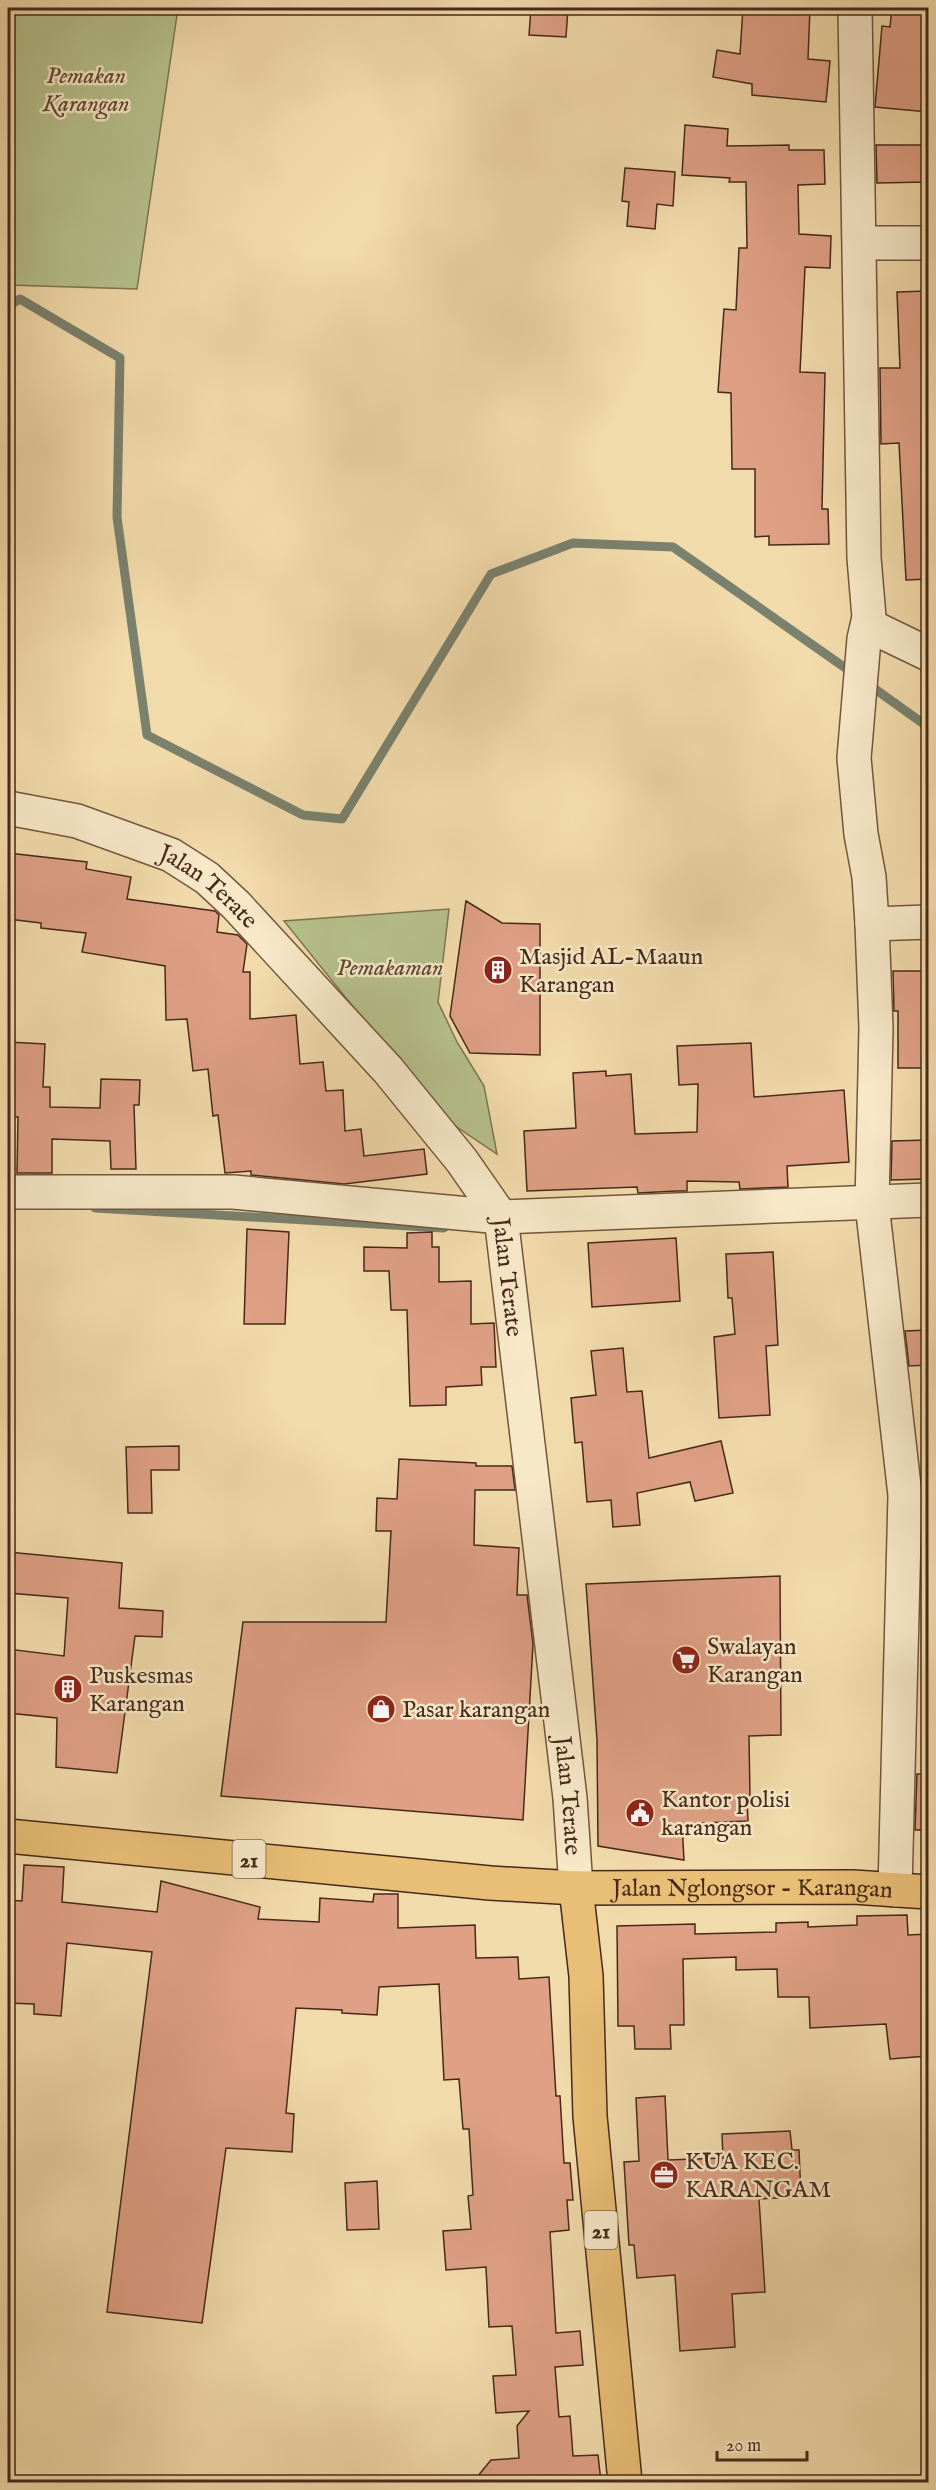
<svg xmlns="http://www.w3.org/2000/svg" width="936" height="2490" font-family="'IM FELL English',serif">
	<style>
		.green { fill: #b6c18c; stroke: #7e7553; stroke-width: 1.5 }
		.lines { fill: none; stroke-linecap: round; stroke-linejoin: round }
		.stream { stroke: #7a816d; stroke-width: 9 }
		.building { fill: #dfa085; stroke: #47291a; stroke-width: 1.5 }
		.minor-casing { stroke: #72563e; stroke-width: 36 }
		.highway-casing { stroke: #47291a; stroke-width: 36 }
		.minor { stroke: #f7e8c8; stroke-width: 33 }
		.highway { stroke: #e9be76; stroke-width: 33 }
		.labels { text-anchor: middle; stroke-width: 5; stroke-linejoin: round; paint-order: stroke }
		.shield { fill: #f7e8c8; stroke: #7c624e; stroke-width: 1.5 }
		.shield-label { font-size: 22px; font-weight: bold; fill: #47291a }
		.park-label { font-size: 24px; font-style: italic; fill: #5d4731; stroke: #f7e8c8 }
		.street-label { font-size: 24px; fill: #47291a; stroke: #f7e8c8 }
		.poi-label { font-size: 24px; fill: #47291a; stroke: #f7e8c8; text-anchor: start }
	</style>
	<rect width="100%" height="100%" fill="#f2dbab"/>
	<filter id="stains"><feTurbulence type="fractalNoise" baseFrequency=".00333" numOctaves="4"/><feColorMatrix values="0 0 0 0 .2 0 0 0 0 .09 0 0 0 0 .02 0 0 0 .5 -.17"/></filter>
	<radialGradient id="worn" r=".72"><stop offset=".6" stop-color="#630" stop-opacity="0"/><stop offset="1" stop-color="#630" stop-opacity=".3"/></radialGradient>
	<path class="green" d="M 8,8 L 178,8 L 137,289 L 8,285 Z
		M 449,909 L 438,1002 L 457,1042 L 484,1086 L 497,1154 L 442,1117 L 284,921 Z"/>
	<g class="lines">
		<path class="stream" d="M 8,306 L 20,299 L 120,358 L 117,517 L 147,735 L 303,815 L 342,819 L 491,574 L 573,543 L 673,547 L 854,674
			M 868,684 L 928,727
			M 95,1208 L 444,1228"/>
	</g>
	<path class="building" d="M 531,8 L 568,8 L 566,37 L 529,35 Z
		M 743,8 L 810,8 L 808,59 L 830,61 L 826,102 L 752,95 L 752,84 L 713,77 L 717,50 L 740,54 Z
		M 892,8 L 928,8 L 928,112 L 875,107 L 882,26 L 890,27 Z
		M 685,125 L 728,129 L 727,146 L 789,145 L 789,150 L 824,150 L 825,184 L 798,185 L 799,234 L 831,236 L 830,268 L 805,267 L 800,372 L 825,373 L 822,509 L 828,509 L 829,544 L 769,545 L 769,536 L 755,537 L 755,469 L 732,469 L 731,393 L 718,392 L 724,309 L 736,310 L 739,248 L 747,248 L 746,182 L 729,182 L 730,178 L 682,175 Z
		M 876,145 L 928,145 L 928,182 L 877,183 Z
		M 625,168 L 675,172 L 673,206 L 657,204 L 655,229 L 627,226 L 629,202 L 622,201 Z
		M 928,291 L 928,579 L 906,580 L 899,443 L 881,444 L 880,368 L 900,368 L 897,292 Z
		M 8,853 L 87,862 L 86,869 L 131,877 L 127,899 L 215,911 L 219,915 L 217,932 L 238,935 L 247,944 L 243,972 L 250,972 L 250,1019 L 296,1015 L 300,1064 L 323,1062 L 326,1091 L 343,1090 L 345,1131 L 361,1129 L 364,1156 L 424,1149 L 427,1174 L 344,1184 L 251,1175 L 251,1171 L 225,1173 L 218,1115 L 213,1116 L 208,1069 L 193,1071 L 187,1019 L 166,1020 L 165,966 L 82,952 L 86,933 L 41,928 L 41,923 L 8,919 Z
		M 466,901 L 502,923 L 540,924 L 540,1055 L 470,1053 L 450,1016 Z
		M 893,971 L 928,971 L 928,1068 L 898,1068 L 898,1011 L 894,1011 Z
		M 8,1042 L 45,1044 L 43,1087 L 50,1087 L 50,1107 L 100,1108 L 101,1079 L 140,1080 L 139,1105 L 134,1105 L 136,1169 L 111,1169 L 110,1141 L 52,1139 L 52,1173 L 17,1173 L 18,1117 L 9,1117 Z
		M 751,1043 L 754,1097 L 844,1090 L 849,1162 L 787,1166 L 788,1187 L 740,1189 L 739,1182 L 687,1181 L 687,1191 L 677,1191 L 638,1193 L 637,1187 L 527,1191 L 524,1131 L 576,1128 L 573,1073 L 606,1071 L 606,1076 L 631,1074 L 635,1134 L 697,1132 L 698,1084 L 679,1085 L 677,1046 Z
		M 928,1140 L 928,1179 L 891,1180 L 892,1141 Z
		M 247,1229 L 289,1232 L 285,1324 L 244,1324 Z
		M 432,1232 L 432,1247 L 439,1247 L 439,1282 L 471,1281 L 471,1324 L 494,1323 L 496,1367 L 481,1367 L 482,1385 L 446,1387 L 446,1405 L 410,1406 L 407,1310 L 391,1310 L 389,1271 L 364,1271 L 364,1247 L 407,1248 L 407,1233 Z
		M 676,1238 L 680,1301 L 592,1307 L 588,1243 Z
		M 773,1252 L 778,1345 L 766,1346 L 770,1415 L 719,1418 L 714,1337 L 735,1334 L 732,1298 L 728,1298 L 726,1254 Z
		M 928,1330 L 928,1365 L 909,1366 L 905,1331 Z
		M 623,1348 L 627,1392 L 642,1391 L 649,1458 L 721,1441 L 733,1493 L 695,1501 L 690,1482 L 637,1493 L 640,1525 L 613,1527 L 611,1500 L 587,1502 L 582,1442 L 575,1443 L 571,1398 L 596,1395 L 591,1351 Z
		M 179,1446 L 179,1470 L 151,1470 L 152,1513 L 128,1513 L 126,1447 Z
		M 399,1459 L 476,1463 L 476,1466 L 512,1466 L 515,1490 L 475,1490 L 474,1545 L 519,1548 L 517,1595 L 527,1595 L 533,1644 L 523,1820 L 221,1796 L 243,1622 L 386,1622 L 391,1531 L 376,1531 L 377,1498 L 397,1499 Z
		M 8,1552 L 122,1563 L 119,1608 L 163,1611 L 162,1637 L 135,1636 L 117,1773 L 56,1767 L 57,1718 L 8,1713 L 8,1649 L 64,1656 L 68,1598 L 8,1593 Z
		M 780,1576 L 781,1735 L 749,1736 L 750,1798 L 747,1798 L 748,1821 L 682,1824 L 684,1860 L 598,1846 L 597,1740 L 586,1584 Z
		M 917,1774 L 928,1774 L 928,1830 L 915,1830 Z
		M 24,1865 L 64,1867 L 62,1902 L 157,1912 L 161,1881 L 260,1907 L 258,1919 L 319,1922 L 320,1898 L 373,1902 L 374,1894 L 398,1894 L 398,1928 L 475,1925 L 476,1958 L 518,1957 L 519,1979 L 549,1977 L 556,2096 L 560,2096 L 564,2163 L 570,2163 L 573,2200 L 567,2200 L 569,2230 L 550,2232 L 556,2333 L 580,2331 L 583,2365 L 555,2367 L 559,2417 L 570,2416 L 573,2456 L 598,2455 L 601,2482 L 473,2482 L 491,2460 L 519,2458 L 517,2426 L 529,2411 L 496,2413 L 493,2376 L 516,2375 L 512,2326 L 489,2327 L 486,2267 L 446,2270 L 443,2231 L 471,2229 L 468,2196 L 473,2195 L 469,2129 L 463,2129 L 459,2079 L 444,2080 L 439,1984 L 379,1987 L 377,2015 L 342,2013 L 342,2010 L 296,2008 L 286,2113 L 294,2114 L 292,2152 L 226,2148 L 202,2323 L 107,2312 L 152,1952 L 67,1943 L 61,2016 L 34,2014 L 34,2004 L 8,2003 L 8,1900 L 22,1901 Z
		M 907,1915 L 908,1935 L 928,1934 L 928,2056 L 890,2059 L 886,2024 L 810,2028 L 809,1997 L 778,1997 L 777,1969 L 736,1970 L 736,1957 L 683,1959 L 684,2025 L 670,2025 L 671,2049 L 635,2049 L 634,2026 L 618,2026 L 617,1926 L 695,1924 L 695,1934 L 776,1932 L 776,1923 L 808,1922 L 808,1927 L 857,1925 L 857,1916 Z
		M 665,2096 L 668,2160 L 723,2158 L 722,2134 L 790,2131 L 792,2150 L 799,2150 L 801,2197 L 759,2199 L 765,2292 L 732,2294 L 735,2347 L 680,2351 L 675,2275 L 637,2278 L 634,2245 L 629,2245 L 624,2162 L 639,2161 L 636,2098 Z
		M 377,2181 L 379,2229 L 347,2230 L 345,2183 Z"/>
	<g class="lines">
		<g class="minor-casing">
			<g id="minor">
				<path d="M 855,8 L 864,558 L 869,617 L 864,639 L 854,758 L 861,834 L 869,877 L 872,924 L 876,1028 L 872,1204 L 905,1495 L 895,1890"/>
				<path d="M 860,243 L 928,243"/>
				<path d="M 868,625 L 928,654"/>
				<path id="s1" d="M 8,808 L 77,821 L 171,855 L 207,878 L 236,905 L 388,1070 L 462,1161 L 501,1217 L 570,1798 L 576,1888"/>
				<path d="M 872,924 L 928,922"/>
				<path d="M 8,1192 L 233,1192 L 501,1217 L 928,1200"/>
			</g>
		</g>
		<g class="highway-casing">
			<g id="highway">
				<path id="s2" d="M 8,1836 L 490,1883 L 576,1888 L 853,1887 L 928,1892"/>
				<path d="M 576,1888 L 586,1976 L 590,2116 L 625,2482"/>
			</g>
		</g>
		<use href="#minor" class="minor"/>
		<use href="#highway" class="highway"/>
	</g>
	<defs>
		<g id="building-disc" transform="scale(1.5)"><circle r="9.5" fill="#8f2418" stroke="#f7e8c8"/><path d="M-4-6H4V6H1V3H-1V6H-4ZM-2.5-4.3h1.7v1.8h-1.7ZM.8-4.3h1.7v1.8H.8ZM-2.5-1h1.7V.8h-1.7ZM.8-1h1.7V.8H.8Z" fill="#fff"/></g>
		<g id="supermarket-disc" transform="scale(1.5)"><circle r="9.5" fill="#8f2418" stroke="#f7e8c8"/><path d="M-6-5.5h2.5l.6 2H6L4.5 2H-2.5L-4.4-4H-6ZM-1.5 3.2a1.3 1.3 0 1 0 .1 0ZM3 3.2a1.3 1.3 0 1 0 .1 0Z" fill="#fff"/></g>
		<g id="shop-disc" transform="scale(1.5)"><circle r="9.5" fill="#8f2418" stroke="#f7e8c8"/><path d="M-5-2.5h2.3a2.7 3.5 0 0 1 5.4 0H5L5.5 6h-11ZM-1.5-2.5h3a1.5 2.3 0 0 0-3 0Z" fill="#fff"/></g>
		<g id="civic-disc" transform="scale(1.5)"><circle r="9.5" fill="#8f2418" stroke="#f7e8c8"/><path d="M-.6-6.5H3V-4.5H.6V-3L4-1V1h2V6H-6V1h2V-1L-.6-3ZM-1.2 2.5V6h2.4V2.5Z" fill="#fff"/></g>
		<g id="office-disc" transform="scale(1.5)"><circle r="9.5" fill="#8f2418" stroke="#f7e8c8"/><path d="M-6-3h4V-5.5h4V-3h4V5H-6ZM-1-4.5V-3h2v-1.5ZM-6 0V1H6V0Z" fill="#fff"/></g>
	</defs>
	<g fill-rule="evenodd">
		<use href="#building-disc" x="498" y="970"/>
		<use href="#supermarket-disc" x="686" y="1660"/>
		<use href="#building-disc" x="68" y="1689"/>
		<use href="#shop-disc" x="381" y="1709"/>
		<use href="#civic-disc" x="640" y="1813"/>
		<use href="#office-disc" x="664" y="2175"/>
	</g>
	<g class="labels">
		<g class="shield">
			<rect x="232.5" y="1840" width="33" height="38" rx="4.5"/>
			<rect x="584.5" y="2211" width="33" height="38" rx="4.5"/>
		</g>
		<g class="shield-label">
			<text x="249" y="1867">21</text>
			<text x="601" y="2238">21</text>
		</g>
		<g class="park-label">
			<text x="86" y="83">Pemakan<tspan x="86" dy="28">Karangan</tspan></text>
			<text x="390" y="975">Pemakaman</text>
		</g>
		<g class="street-label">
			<text dy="8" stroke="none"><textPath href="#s1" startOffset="219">Jalan Terate</textPath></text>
			<text dy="8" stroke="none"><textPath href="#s1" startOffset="723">Jalan Terate</textPath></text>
			<text dy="8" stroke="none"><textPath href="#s1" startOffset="1245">Jalan Terate</textPath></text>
			<text dy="8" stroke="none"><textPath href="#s2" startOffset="747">Jalan Nglongsor - Karangan</textPath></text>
		</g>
		<g class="poi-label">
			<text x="519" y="964">Masjid AL-Maaun<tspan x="519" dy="28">Karangan</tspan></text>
			<text x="707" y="1654">Swalayan<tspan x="707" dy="28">Karangan</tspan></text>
			<text x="89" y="1683">Puskesmas<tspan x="89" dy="28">Karangan</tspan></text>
			<text x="402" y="1717">Pasar karangan</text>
			<text x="661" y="1807">Kantor polisi<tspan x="661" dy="28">karangan</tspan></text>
			<text x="685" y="2169">KUA KEC.<tspan x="685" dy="28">KARANGAM</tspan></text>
		</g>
	</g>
	<rect width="936" height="2490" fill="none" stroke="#f2dbab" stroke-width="30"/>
	<rect x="9" y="9" width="918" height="2472" fill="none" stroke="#47291a" stroke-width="3"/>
	<rect x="15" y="15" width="906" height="2460" fill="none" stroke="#47291a" stroke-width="1.5"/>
	<path d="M717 2451v9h90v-9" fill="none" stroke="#47291a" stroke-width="3"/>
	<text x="726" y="2451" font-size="18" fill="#47291a" stroke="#f7e8c8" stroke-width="4.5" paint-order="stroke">20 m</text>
	<rect width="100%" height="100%" filter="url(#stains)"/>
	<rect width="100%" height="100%" fill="url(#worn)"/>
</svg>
